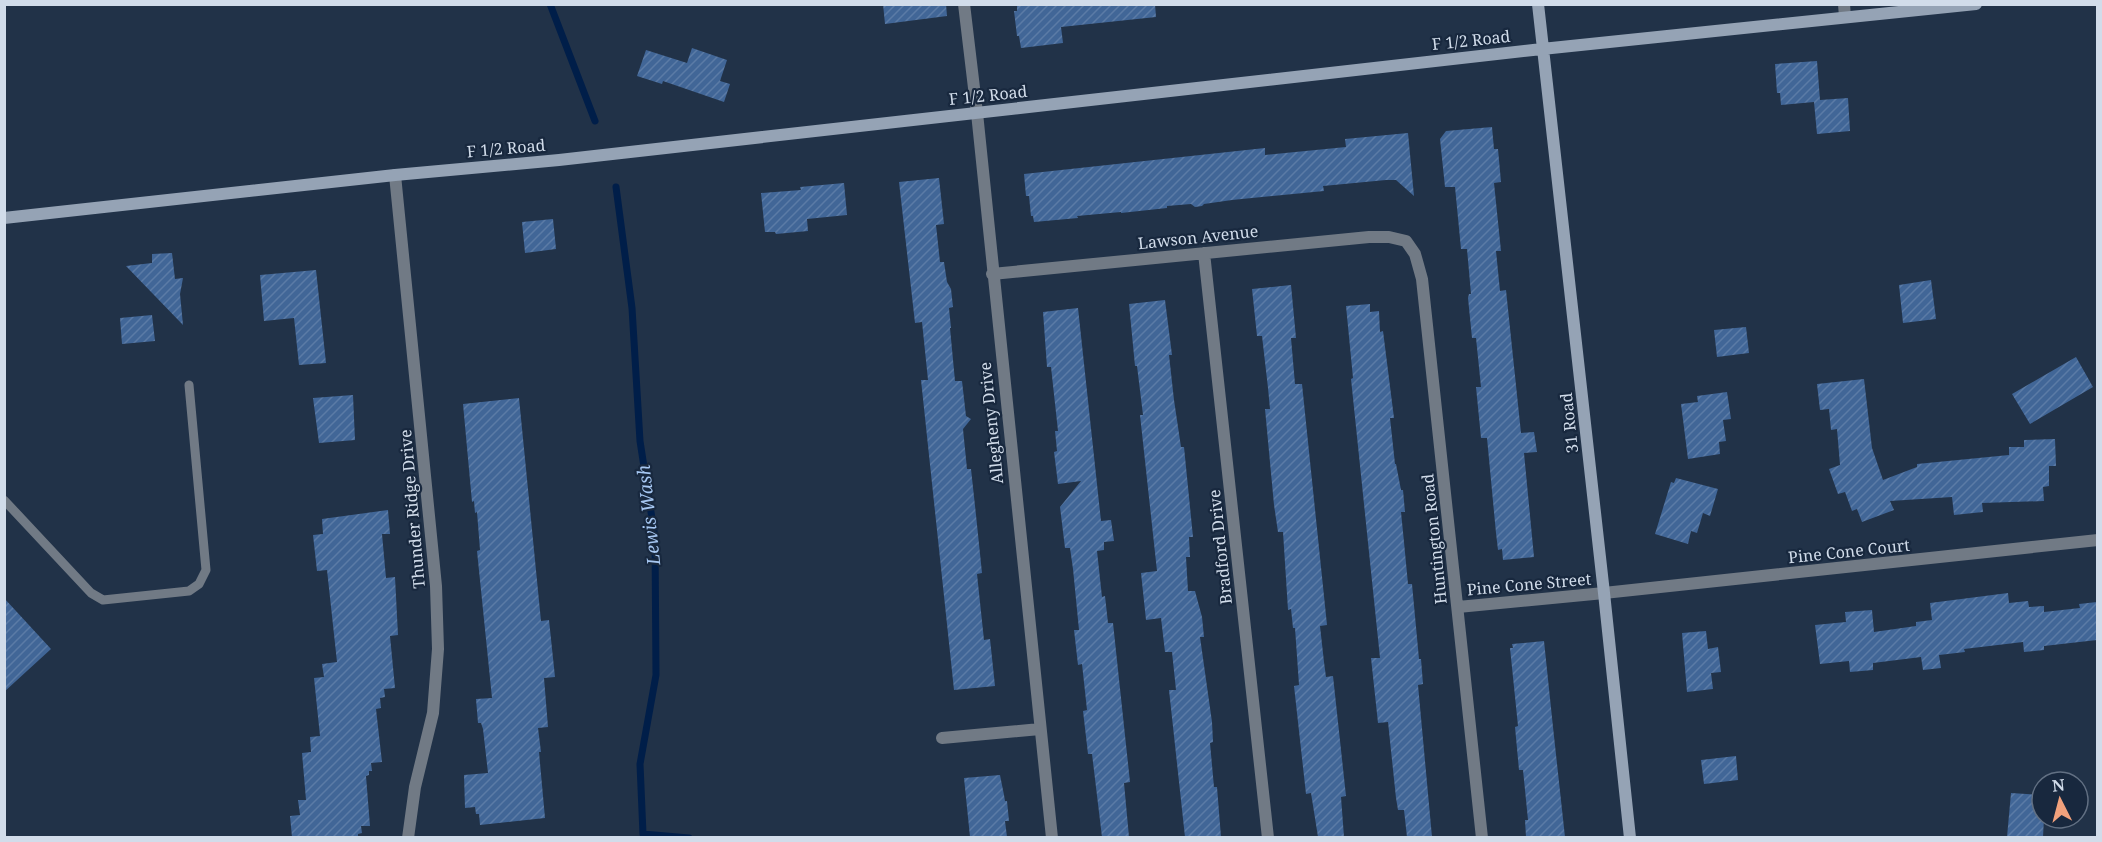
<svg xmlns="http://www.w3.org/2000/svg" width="2102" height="842" font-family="'Noto Serif',serif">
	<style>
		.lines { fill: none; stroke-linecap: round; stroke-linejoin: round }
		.stream { stroke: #001e49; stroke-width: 7 }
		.building { fill: url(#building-hatch) }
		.lane { stroke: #717a85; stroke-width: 9 }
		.street { stroke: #717a85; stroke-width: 12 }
		.secondary { stroke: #95a3b5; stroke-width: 12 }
		.labels { text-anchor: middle; stroke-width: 4.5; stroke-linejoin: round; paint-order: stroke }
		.street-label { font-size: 16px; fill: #d1dcea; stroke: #18283e }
		.water-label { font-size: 18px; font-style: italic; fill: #a6c7f2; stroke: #18283e }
	</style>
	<defs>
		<pattern id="building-hatch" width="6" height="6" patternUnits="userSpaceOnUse" patternTransform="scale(1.5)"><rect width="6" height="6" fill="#416697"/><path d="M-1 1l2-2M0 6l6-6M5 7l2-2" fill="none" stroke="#5b7ba6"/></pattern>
	</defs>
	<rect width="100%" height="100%" fill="#213248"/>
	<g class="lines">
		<path class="stream" d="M 550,4 L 595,121
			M 616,187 L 632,308 L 640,441 L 655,538 L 656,675 L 640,764 L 643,834 L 689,838"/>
	</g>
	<path class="building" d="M 883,4 L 946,4 L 947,16 L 885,24 Z
		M 1017,4 L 1155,4 L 1156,17 L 1061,27 L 1063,43 L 1021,48 L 1019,36 L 1017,36 L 1014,11 L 1017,11 Z
		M 692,48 L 727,60 L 720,81 L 730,84 L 724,102 L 663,81 L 662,84 L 637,76 L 646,50 L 687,63 Z
		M 1817,61 L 1820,100 L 1848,98 L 1850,131 L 1817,134 L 1814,102 L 1781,105 L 1780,93 L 1777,93 L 1775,64 Z
		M 1492,127 L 1494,149 L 1498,149 L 1501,182 L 1494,183 L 1501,251 L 1496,251 L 1500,291 L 1506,290 L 1521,433 L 1534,432 L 1537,452 L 1524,453 L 1534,557 L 1503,560 L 1502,549 L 1498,550 L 1496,533 L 1487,438 L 1481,438 L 1476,387 L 1481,387 L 1476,338 L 1472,338 L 1468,298 L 1469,294 L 1471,294 L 1467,249 L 1461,249 L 1455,187 L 1445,187 L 1440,139 L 1446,131 Z
		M 1408,133 L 1414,196 L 1396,180 L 1386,180 L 1323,186 L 1324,191 L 1232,200 L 1204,204 L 1202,206 L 1195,207 L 1191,204 L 1167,206 L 1167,208 L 1121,213 L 1121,212 L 1077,216 L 1078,218 L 1034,222 L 1033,216 L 1031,216 L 1029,196 L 1026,196 L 1024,174 L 1265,148 L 1265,155 L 1346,147 L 1345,139 Z
		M 939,178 L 944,224 L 936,225 L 940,262 L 944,262 L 947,282 L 951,289 L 953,307 L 949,308 L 951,328 L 950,328 L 955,381 L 962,381 L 966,416 L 971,419 L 963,429 L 967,469 L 971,469 L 976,515 L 982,573 L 977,574 L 984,640 L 990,639 L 995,686 L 954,690 L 921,380 L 928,380 L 922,322 L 915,323 L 899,182 Z
		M 844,183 L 847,215 L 807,219 L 808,231 L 776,234 L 775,232 L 765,232 L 761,193 L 801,190 L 800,187 Z
		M 553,219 L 556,249 L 525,253 L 522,222 Z
		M 172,253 L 175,279 L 183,278 L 180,294 L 183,325 L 126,266 L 152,263 L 152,254 Z
		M 316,270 L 326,363 L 299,365 L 294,318 L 264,321 L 260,275 Z
		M 1931,280 L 1936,319 L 1903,323 L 1899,285 Z
		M 1291,285 L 1296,338 L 1291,338 L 1295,384 L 1302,384 L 1327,625 L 1320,626 L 1324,662 L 1326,677 L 1333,676 L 1346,796 L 1341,797 L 1344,837 L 1318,837 L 1311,793 L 1306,794 L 1294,686 L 1299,685 L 1295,628 L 1293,628 L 1291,609 L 1288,610 L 1283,532 L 1278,532 L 1274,505 L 1265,409 L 1270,409 L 1268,388 L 1262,336 L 1257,336 L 1252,289 Z
		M 1165,300 L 1172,355 L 1169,355 L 1174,400 L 1181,447 L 1184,447 L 1193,537 L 1189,537 L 1190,557 L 1186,557 L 1188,591 L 1195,591 L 1202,617 L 1204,637 L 1200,637 L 1212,722 L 1213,742 L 1210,743 L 1214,787 L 1217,787 L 1221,837 L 1185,837 L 1169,690 L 1176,690 L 1172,652 L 1165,652 L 1161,618 L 1146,620 L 1141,573 L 1157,571 L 1140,415 L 1143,415 L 1137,366 L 1135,366 L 1129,304 Z
		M 1370,304 L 1370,312 L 1379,311 L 1380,332 L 1383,331 L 1394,418 L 1390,418 L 1395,464 L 1396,464 L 1401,490 L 1403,490 L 1405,512 L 1401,512 L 1404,542 L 1408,584 L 1412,584 L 1419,659 L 1421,659 L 1423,684 L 1418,685 L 1432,837 L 1407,837 L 1404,810 L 1398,810 L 1396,798 L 1388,722 L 1378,723 L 1371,658 L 1380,658 L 1351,379 L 1353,378 L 1346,306 Z
		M 1078,308 L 1101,521 L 1111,520 L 1114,541 L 1104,542 L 1104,550 L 1097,551 L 1102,597 L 1105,596 L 1108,623 L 1113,623 L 1130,782 L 1124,783 L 1129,837 L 1102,837 L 1092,754 L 1088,754 L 1083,711 L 1087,710 L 1082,664 L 1078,665 L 1074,630 L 1079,630 L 1073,569 L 1070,548 L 1065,548 L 1060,507 L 1081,481 L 1058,484 L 1054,452 L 1057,451 L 1055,431 L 1058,431 L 1051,367 L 1047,367 L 1043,312 Z
		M 152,315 L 155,341 L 122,344 L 120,318 Z
		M 1746,327 L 1749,353 L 1717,357 L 1714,330 Z
		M 2076,357 L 2093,387 L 2030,424 L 2012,394 Z
		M 1864,379 L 1872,448 L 1883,480 L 1917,467 L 1917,464 L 2009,455 L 2009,447 L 2024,447 L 2024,440 L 2055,439 L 2056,466 L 2049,466 L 2049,486 L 2043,487 L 2044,501 L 1982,503 L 1983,512 L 1954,515 L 1952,497 L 1890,501 L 1894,510 L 1862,522 L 1857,509 L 1852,511 L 1845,492 L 1838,494 L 1829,469 L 1840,465 L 1837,429 L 1831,430 L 1829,409 L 1820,410 L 1817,384 Z
		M 1727,392 L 1731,419 L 1723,420 L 1726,441 L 1719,442 L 1720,454 L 1688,459 L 1681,404 L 1698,402 L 1697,396 Z
		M 353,395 L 355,440 L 319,443 L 313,398 Z
		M 519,398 L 541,621 L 549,620 L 555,677 L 544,678 L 548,727 L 538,728 L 541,752 L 539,752 L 545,818 L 480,825 L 479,814 L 476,814 L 475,807 L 465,808 L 464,775 L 488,773 L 483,729 L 481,723 L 478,723 L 476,699 L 492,698 L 477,551 L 480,550 L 477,512 L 475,513 L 474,501 L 472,502 L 463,404 Z
		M 1676,478 L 1718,489 L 1710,516 L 1703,513 L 1697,533 L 1691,531 L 1688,544 L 1655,534 L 1671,482 L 1674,483 Z
		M 388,510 L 390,534 L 382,534 L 386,578 L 395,577 L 398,635 L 390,636 L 395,688 L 384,689 L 385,697 L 380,698 L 381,708 L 376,709 L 382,762 L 371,763 L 372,771 L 369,771 L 369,775 L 366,776 L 370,826 L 361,826 L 362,833 L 358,834 L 358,837 L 292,837 L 290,816 L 300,815 L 298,800 L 306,800 L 302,753 L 311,752 L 310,737 L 320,736 L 314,678 L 324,677 L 322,664 L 337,662 L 327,570 L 317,571 L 313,535 L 323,534 L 322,519 Z
		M 2008,593 L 2009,603 L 2028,601 L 2029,607 L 2044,606 L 2044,612 L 2080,608 L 2079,604 L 2097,602 L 2097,640 L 2044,646 L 2044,650 L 2024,652 L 2023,642 L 1964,649 L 1965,652 L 1939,655 L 1941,668 L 1923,670 L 1921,657 L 1873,663 L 1873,670 L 1850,672 L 1849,661 L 1820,664 L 1815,625 L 1846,622 L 1845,612 L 1872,610 L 1874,632 L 1916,626 L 1916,622 L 1932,620 L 1930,603 Z
		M 4,598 L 51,649 L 4,692 Z
		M 1706,631 L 1708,649 L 1718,647 L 1721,672 L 1711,673 L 1713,689 L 1687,692 L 1682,633 Z
		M 1544,641 L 1553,727 L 1565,837 L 1526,837 L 1525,820 L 1528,820 L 1523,770 L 1519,770 L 1515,727 L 1518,726 L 1510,648 L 1513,648 L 1512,644 Z
		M 1736,756 L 1738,780 L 1704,784 L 1701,760 Z
		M 1000,775 L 1004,795 L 1005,801 L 1007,801 L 1009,821 L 1005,821 L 1007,837 L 970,837 L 964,778 Z
		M 2011,793 L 2042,795 L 2042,818 L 2044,818 L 2043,837 L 2007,837 Z"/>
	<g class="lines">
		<path class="lane" d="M 4,500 L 91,593 L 103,600 L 189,591 L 199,584 L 206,570 L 189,385"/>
		<path class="street" d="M 964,4 L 977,113 L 1052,838
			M 1844,4 L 1845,17
			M 395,175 L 436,586 L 438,649 L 433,713 L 415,787 L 408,838
			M 1204,253 L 1268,838
			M 992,274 L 1369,237 L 1389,237 L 1406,241 L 1415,254 L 1422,279 L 1482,838
			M 1458,607 L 1604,593 L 2098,540
			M 942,738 L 1040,729"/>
		<path class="secondary" d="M 1538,4 L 1604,593 L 1630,838
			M 4,218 L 395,175 L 559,160 L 1542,49 L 1976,4"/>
	</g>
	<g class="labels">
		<g class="street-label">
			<text transform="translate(1471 40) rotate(-6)" y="6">F 1/2 Road</text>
			<text transform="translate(988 95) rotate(-6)" y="6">F 1/2 Road</text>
			<text transform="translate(506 148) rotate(-5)" y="6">F 1/2 Road</text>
			<text transform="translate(1198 237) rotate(-6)" y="6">Lawson Avenue</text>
			<text transform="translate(991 423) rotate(-96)" y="6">Allegheny Drive</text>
			<text transform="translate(1569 423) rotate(-96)" y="6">31 Road</text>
			<text transform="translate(412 509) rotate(-95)" y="6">Thunder Ridge Drive</text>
			<text transform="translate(1434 539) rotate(-96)" y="6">Huntington Road</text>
			<text transform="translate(1220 547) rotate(-96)" y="6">Bradford Drive</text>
			<text transform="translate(1849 551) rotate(-6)" y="6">Pine Cone Court</text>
			<text transform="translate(1529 584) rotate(-5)" y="6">Pine Cone Street</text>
		</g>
		<g class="water-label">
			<text transform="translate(649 515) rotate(-96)" y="6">Lewis Wash</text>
		</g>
	</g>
	<rect width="2102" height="842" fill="none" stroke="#d1dcea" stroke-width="12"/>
	<g transform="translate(2060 800) rotate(354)"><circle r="28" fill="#18283e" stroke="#627083" stroke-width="1.5"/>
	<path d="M0-4.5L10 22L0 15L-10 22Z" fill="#f1a17c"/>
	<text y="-9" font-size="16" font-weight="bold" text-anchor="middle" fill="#d1dcea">N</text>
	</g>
</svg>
